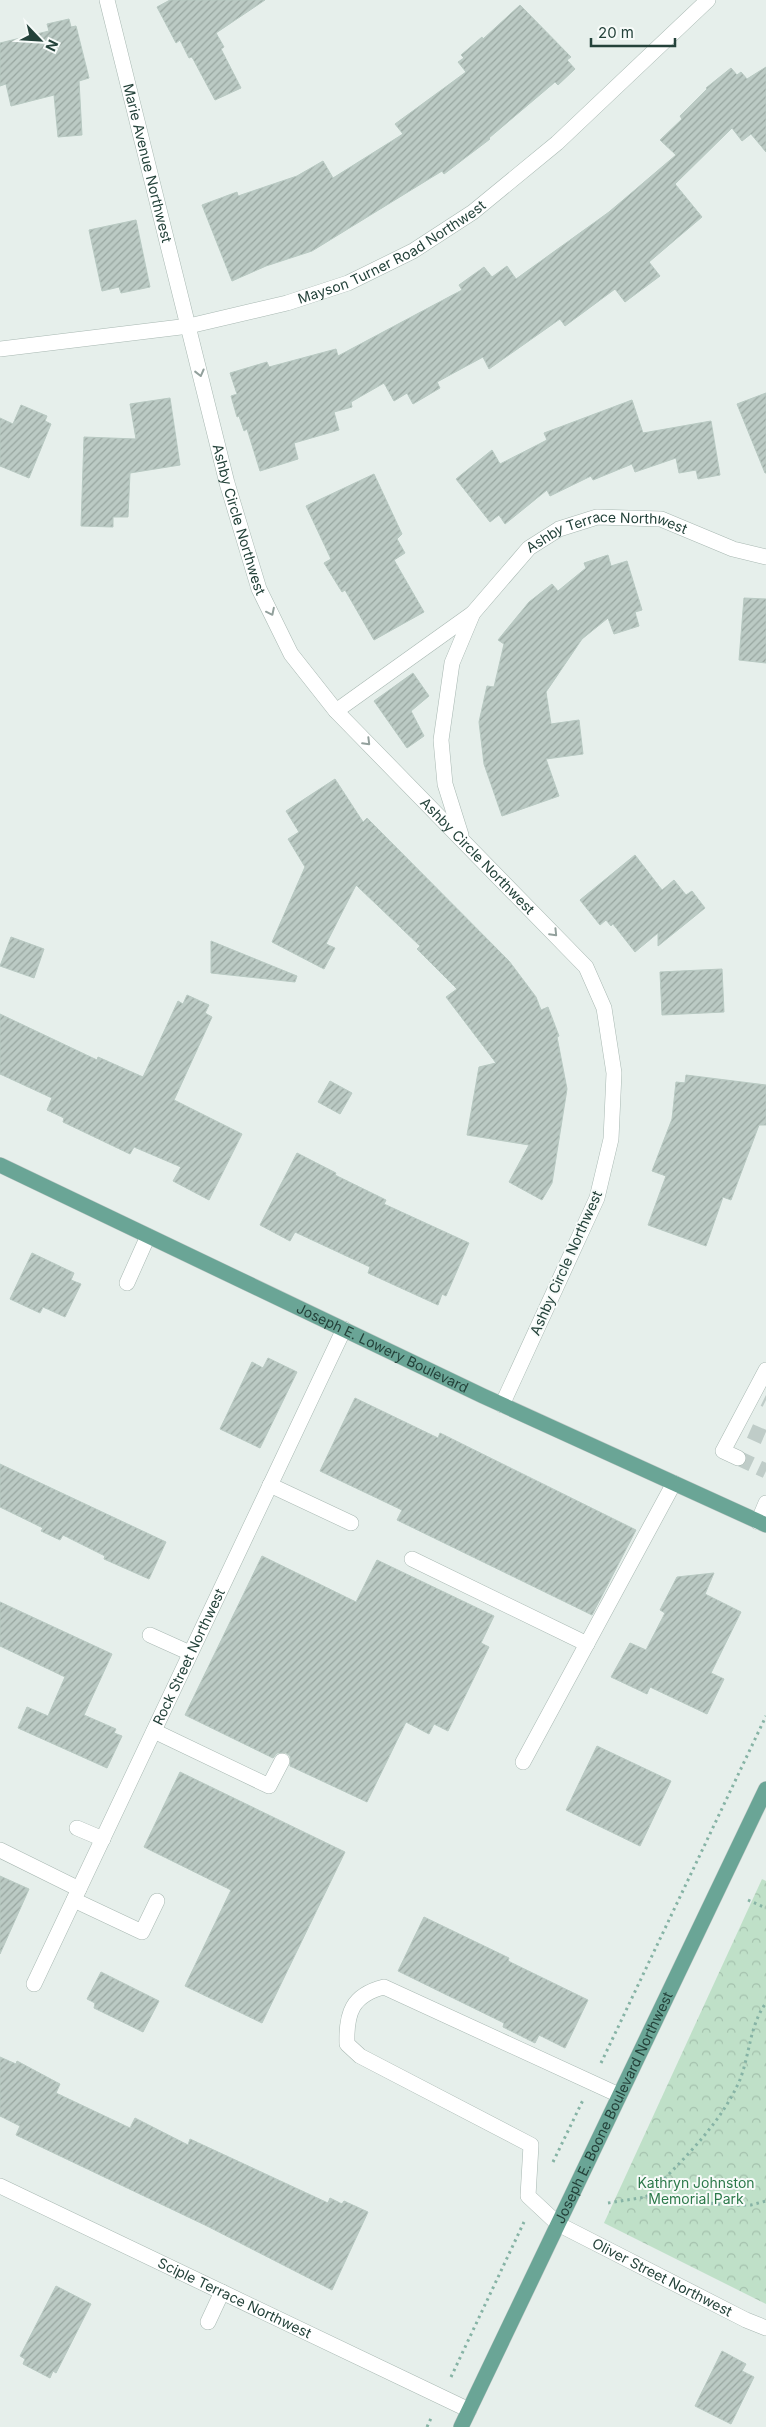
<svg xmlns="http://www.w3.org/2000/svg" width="766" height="2427" font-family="Inter,sans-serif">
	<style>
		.park { fill: url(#park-crowns) }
		.building { fill: url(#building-hatch); stroke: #b8c9c2 }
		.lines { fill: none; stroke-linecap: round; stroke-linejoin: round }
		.minor-tunnel { stroke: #bfccc8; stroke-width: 15; stroke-dasharray: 15 8; stroke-linecap: butt }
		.minor-casing { stroke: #a8b8b2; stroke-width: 16 }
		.major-casing { stroke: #c2cac8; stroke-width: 16 }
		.path { stroke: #86b3a5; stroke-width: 3; stroke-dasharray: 2.5 4; stroke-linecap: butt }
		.minor { stroke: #fff; stroke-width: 15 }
		.major { stroke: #6aa596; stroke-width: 15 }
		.oneway { stroke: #92a09c }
		.labels { text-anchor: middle; stroke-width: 4; stroke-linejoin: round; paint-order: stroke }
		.street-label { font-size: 14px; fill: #24423a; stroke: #f7fbf9 }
		.park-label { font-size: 14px; fill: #2d7a4b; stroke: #f7fbf9 }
	</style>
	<defs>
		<pattern id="park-crowns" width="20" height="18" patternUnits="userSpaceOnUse" patternTransform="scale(1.25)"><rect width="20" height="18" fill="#bfe0c8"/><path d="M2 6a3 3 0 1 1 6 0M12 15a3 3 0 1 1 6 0" fill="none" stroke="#a4c1ad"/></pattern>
		<pattern id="building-hatch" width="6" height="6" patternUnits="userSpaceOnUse" patternTransform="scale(1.25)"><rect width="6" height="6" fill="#bbcac4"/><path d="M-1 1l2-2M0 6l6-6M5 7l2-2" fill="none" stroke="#98a6a0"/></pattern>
	</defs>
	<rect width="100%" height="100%" fill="#e6efeb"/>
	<path class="park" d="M 762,1879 L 766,1881 L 766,2304 L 604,2223 Z"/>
	<path class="building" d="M 170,0 L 265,0 L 216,33 L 224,47 L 221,49 L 241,88 L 215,100 L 192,57 L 189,58 L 180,40 L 176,43 L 157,7 Z
		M 520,5 L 571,57 L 567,60 L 575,69 L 558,85 L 555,82 L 489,138 L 490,139 L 444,174 L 442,171 L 312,251 L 266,266 L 232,281 L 202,205 L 237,192 L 238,196 L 297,176 L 323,161 L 333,178 L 403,134 L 395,124 L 466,72 L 458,62 L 464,58 L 461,55 L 482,37 L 483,39 Z
		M 69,19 L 71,27 L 76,26 L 89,78 L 79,81 L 82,135 L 58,137 L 54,95 L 11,106 L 6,84 L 0,86 L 0,43 L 49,31 L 47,24 Z
		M 766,67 L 766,152 L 751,134 L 742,141 L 732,128 L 675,184 L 702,217 L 649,262 L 660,276 L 625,302 L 615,289 L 565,326 L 560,319 L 489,369 L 483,357 L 437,382 L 440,388 L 413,404 L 407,393 L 394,401 L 384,383 L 351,402 L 352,407 L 334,412 L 339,430 L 294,443 L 298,459 L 260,471 L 247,429 L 244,431 L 239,416 L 237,417 L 231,396 L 237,394 L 230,373 L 267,362 L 269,367 L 336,349 L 338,356 L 462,290 L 459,285 L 484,267 L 492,277 L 507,266 L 516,279 L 609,212 L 676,155 L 660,140 L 682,119 L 680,116 L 707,89 L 706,88 L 731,68 L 737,75 L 741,72 L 747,79 Z
		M 136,220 L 150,287 L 121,293 L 119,287 L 102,291 L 89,230 Z
		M 766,393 L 766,473 L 765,473 L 737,404 Z
		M 170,398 L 180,465 L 130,473 L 128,517 L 113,517 L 113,527 L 81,526 L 84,437 L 136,439 L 130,404 Z
		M 632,400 L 643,433 L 711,421 L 720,475 L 698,479 L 696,470 L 679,473 L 676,458 L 635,472 L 632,464 L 593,480 L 591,476 L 550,496 L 547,490 L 505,524 L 499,515 L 490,522 L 456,479 L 492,450 L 500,464 L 547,440 L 544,433 Z
		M 21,405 L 47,416 L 45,421 L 51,424 L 29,478 L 0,466 L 0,418 L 13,424 Z
		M 374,474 L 402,534 L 397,539 L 405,553 L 394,560 L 424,612 L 374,640 L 345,590 L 342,592 L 324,563 L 331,559 L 306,506 Z
		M 608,555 L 611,566 L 627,561 L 642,610 L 635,612 L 639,626 L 614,634 L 608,618 L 582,639 L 546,692 L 551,724 L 579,720 L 583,754 L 546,759 L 559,796 L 502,816 L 484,764 L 479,722 L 487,686 L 494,687 L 504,644 L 498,640 L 529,602 L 552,584 L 558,591 L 586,568 L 584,563 Z
		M 744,598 L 766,599 L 766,663 L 739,660 Z
		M 413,673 L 429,696 L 411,711 L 424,736 L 407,748 L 374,701 Z
		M 335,779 L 363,822 L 367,818 L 509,961 L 536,997 L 541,1010 L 548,1007 L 559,1036 L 557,1037 L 567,1089 L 552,1183 L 542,1200 L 509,1182 L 529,1145 L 467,1135 L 479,1067 L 496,1063 L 446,997 L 457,989 L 417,949 L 420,946 L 356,885 L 326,944 L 335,948 L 324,969 L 272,942 L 305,867 L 288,839 L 299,832 L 286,811 Z
		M 635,855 L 662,890 L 674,880 L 686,895 L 692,891 L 705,908 L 658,946 L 658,933 L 635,952 L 613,924 L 611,926 L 606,920 L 600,925 L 580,900 Z
		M 11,937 L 44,949 L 34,978 L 0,966 Z
		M 211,941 L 297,976 L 295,982 L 211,973 Z
		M 722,969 L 724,1012 L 662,1015 L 660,972 Z
		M 187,995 L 209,1005 L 205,1013 L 212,1017 L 174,1100 L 242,1134 L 209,1200 L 173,1181 L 181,1167 L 134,1147 L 130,1154 L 63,1122 L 64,1118 L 47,1110 L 52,1098 L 0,1074 L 0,1014 L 97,1060 L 98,1057 L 143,1077 L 178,1001 L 183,1004 Z
		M 686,1075 L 766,1085 L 766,1125 L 759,1125 L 731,1200 L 723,1197 L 706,1246 L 648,1225 L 666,1176 L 652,1171 L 672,1119 L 676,1082 L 685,1083 Z
		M 330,1081 L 352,1093 L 340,1114 L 318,1102 Z
		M 297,1153 L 336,1173 L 335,1175 L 386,1200 L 384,1204 L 469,1243 L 446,1296 L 442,1294 L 438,1305 L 368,1273 L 370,1267 L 295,1232 L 290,1241 L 260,1225 Z
		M 32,1253 L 74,1273 L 71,1280 L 81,1284 L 65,1317 L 43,1307 L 40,1313 L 10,1299 Z
		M 268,1358 L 297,1372 L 260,1448 L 220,1429 L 252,1362 L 263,1368 Z
		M 355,1398 L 438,1438 L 440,1433 L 636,1530 L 592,1615 L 397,1520 L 402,1510 L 320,1471 Z
		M 0,1464 L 166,1542 L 149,1579 L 104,1559 L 105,1556 L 63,1535 L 60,1540 L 41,1531 L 43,1528 L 0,1507 Z
		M 262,1556 L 356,1602 L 377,1560 L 494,1616 L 481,1643 L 489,1647 L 448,1731 L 434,1724 L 429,1734 L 406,1722 L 367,1802 L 290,1766 L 290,1756 L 286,1753 L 277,1753 L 273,1758 L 185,1715 Z
		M 714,1573 L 705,1594 L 741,1612 L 711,1673 L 724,1679 L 707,1714 L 650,1687 L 647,1694 L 611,1677 L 630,1643 L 646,1650 L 665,1613 L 660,1610 L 677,1577 Z
		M 0,1602 L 112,1654 L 84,1715 L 116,1729 L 114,1733 L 122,1736 L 107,1768 L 18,1728 L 27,1707 L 48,1716 L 65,1677 L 0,1646 Z
		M 597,1746 L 671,1781 L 640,1846 L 566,1810 Z
		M 180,1772 L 345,1852 L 262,2023 L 185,1986 L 231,1890 L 144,1847 Z
		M 0,1876 L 29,1889 L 0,1954 Z
		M 424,1917 L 509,1958 L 508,1961 L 588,2000 L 565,2048 L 539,2035 L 535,2043 L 503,2027 L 504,2023 L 398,1971 Z
		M 101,1972 L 159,2001 L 143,2032 L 94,2008 L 95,2003 L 87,1999 Z
		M 0,2057 L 16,2064 L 17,2061 L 60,2084 L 56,2093 L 130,2128 L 135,2118 L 188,2145 L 190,2139 L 328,2203 L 330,2198 L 342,2204 L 344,2201 L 368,2212 L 332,2290 L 207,2226 L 16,2135 L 20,2126 L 0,2116 Z
		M 56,2286 L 91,2304 L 56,2373 L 53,2371 L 50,2378 L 23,2364 L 25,2359 L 20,2356 Z
		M 722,2351 L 746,2364 L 742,2371 L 754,2377 L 731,2424 L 695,2406 Z"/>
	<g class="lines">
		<path class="minor-tunnel" d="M 764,1399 L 766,1400
			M 750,1431 L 766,1438
			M 738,1458 L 766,1471"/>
		<g class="minor-casing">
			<g id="minor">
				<path id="s1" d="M 107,0 L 227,483 L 259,589 L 291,654 L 336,711 L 586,967 L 604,1008 L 614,1073 L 611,1139 L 597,1198 L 502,1405"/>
				<path id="s2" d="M 0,349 L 189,326 L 287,303 L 348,283 L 413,251 L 473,212 L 557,143 L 708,0"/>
				<path d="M 336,711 L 473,613"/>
				<path id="s3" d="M 461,835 L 445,784 L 441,740 L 452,663 L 473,613 L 529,548 L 559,529 L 597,517 L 661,519 L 733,549 L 766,557"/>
				<path d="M 127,1283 L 148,1236"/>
				<path d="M 738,1458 L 723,1451 L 766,1370"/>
				<path d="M 270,1485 L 351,1523"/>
				<path d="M 758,1522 L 766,1503"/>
				<path d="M 412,1559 L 587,1644"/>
				<path d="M 150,1635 L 190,1653"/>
				<path d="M 154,1731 L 269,1786 L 282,1761"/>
				<path d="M 523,1762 L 674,1483"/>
				<path d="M 77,1828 L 103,1839"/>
				<path d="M 0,1850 L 79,1889"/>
				<path d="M 74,1900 L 142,1932 L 157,1901"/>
				<path id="s4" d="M 34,1984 L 344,1329"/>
				<path id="s5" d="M 619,2095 L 384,1987 C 352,1995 346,2013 347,2044 L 360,2056 L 531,2145 L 528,2196 L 558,2224 L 746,2320 L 766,2328"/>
				<path id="s6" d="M 0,2186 L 469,2410"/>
				<path d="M 208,2322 L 222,2292"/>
			</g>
		</g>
		<g class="major-casing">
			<g id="major">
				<path id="s7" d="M 0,1165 L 483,1396 L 766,1525"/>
				<path id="s8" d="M 461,2427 L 766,1789"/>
			</g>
		</g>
		<path class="path" d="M 748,1900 L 766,1908
			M 601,2063 L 766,1716
			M 553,2162 L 583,2100
			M 646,2197 C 680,2163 719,2126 739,2082 C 750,2056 749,2026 766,2003
			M 608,2203 L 646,2197 L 728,2205 L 751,2205 L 766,2201
			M 451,2377 L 524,2222
			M 427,2427 L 432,2416"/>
		<use href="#minor" class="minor"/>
		<use href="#major" class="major"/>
	</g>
	<defs><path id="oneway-chevron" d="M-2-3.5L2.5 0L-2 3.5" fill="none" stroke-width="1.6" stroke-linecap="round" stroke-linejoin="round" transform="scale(1.25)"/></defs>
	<g class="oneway">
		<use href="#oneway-chevron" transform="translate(200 373) rotate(76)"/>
		<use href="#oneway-chevron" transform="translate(271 612) rotate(64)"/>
		<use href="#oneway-chevron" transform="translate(367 742) rotate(45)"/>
		<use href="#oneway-chevron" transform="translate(554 933) rotate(46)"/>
	</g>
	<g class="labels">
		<g class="street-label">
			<text dy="5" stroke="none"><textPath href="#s1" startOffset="168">Marie Avenue Northwest</textPath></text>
			<text dy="5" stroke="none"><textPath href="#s2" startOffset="408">Mayson Turner Road Northwest</textPath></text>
			<text dy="5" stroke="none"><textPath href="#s1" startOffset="536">Ashby Circle Northwest</textPath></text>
			<text dy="5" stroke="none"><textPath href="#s3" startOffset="398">Ashby Terrace Northwest</textPath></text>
			<text dy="5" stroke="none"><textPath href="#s1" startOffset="956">Ashby Circle Northwest</textPath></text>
			<text transform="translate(566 1263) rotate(-66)" y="5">Ashby Circle Northwest</text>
			<text dy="5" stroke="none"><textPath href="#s7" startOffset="424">Joseph E. Lowery Boulevard</textPath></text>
			<text dy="5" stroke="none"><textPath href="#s4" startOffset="362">Rock Street Northwest</textPath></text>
			<text dy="5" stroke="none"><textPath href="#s8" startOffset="354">Joseph E. Boone Boulevard Northwest</textPath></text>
			<text dy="5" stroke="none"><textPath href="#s5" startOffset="754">Oliver Street Northwest</textPath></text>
			<text dy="5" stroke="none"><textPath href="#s6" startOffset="260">Sciple Terrace Northwest</textPath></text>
		</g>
		<g class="park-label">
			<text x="696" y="2188">Kathryn Johnston<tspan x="696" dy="16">Memorial Park</tspan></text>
		</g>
	</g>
	<g transform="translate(40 40) rotate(115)" stroke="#f7fbf9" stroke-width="4" paint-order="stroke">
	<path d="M0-4L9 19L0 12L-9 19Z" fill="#24423a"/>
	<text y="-8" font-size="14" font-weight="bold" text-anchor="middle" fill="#24423a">N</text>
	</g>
	<path d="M591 38v8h84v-8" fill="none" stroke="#24423a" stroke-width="2.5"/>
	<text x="598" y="38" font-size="15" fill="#24423a" stroke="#f7fbf9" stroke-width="4" paint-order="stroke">20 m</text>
</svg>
